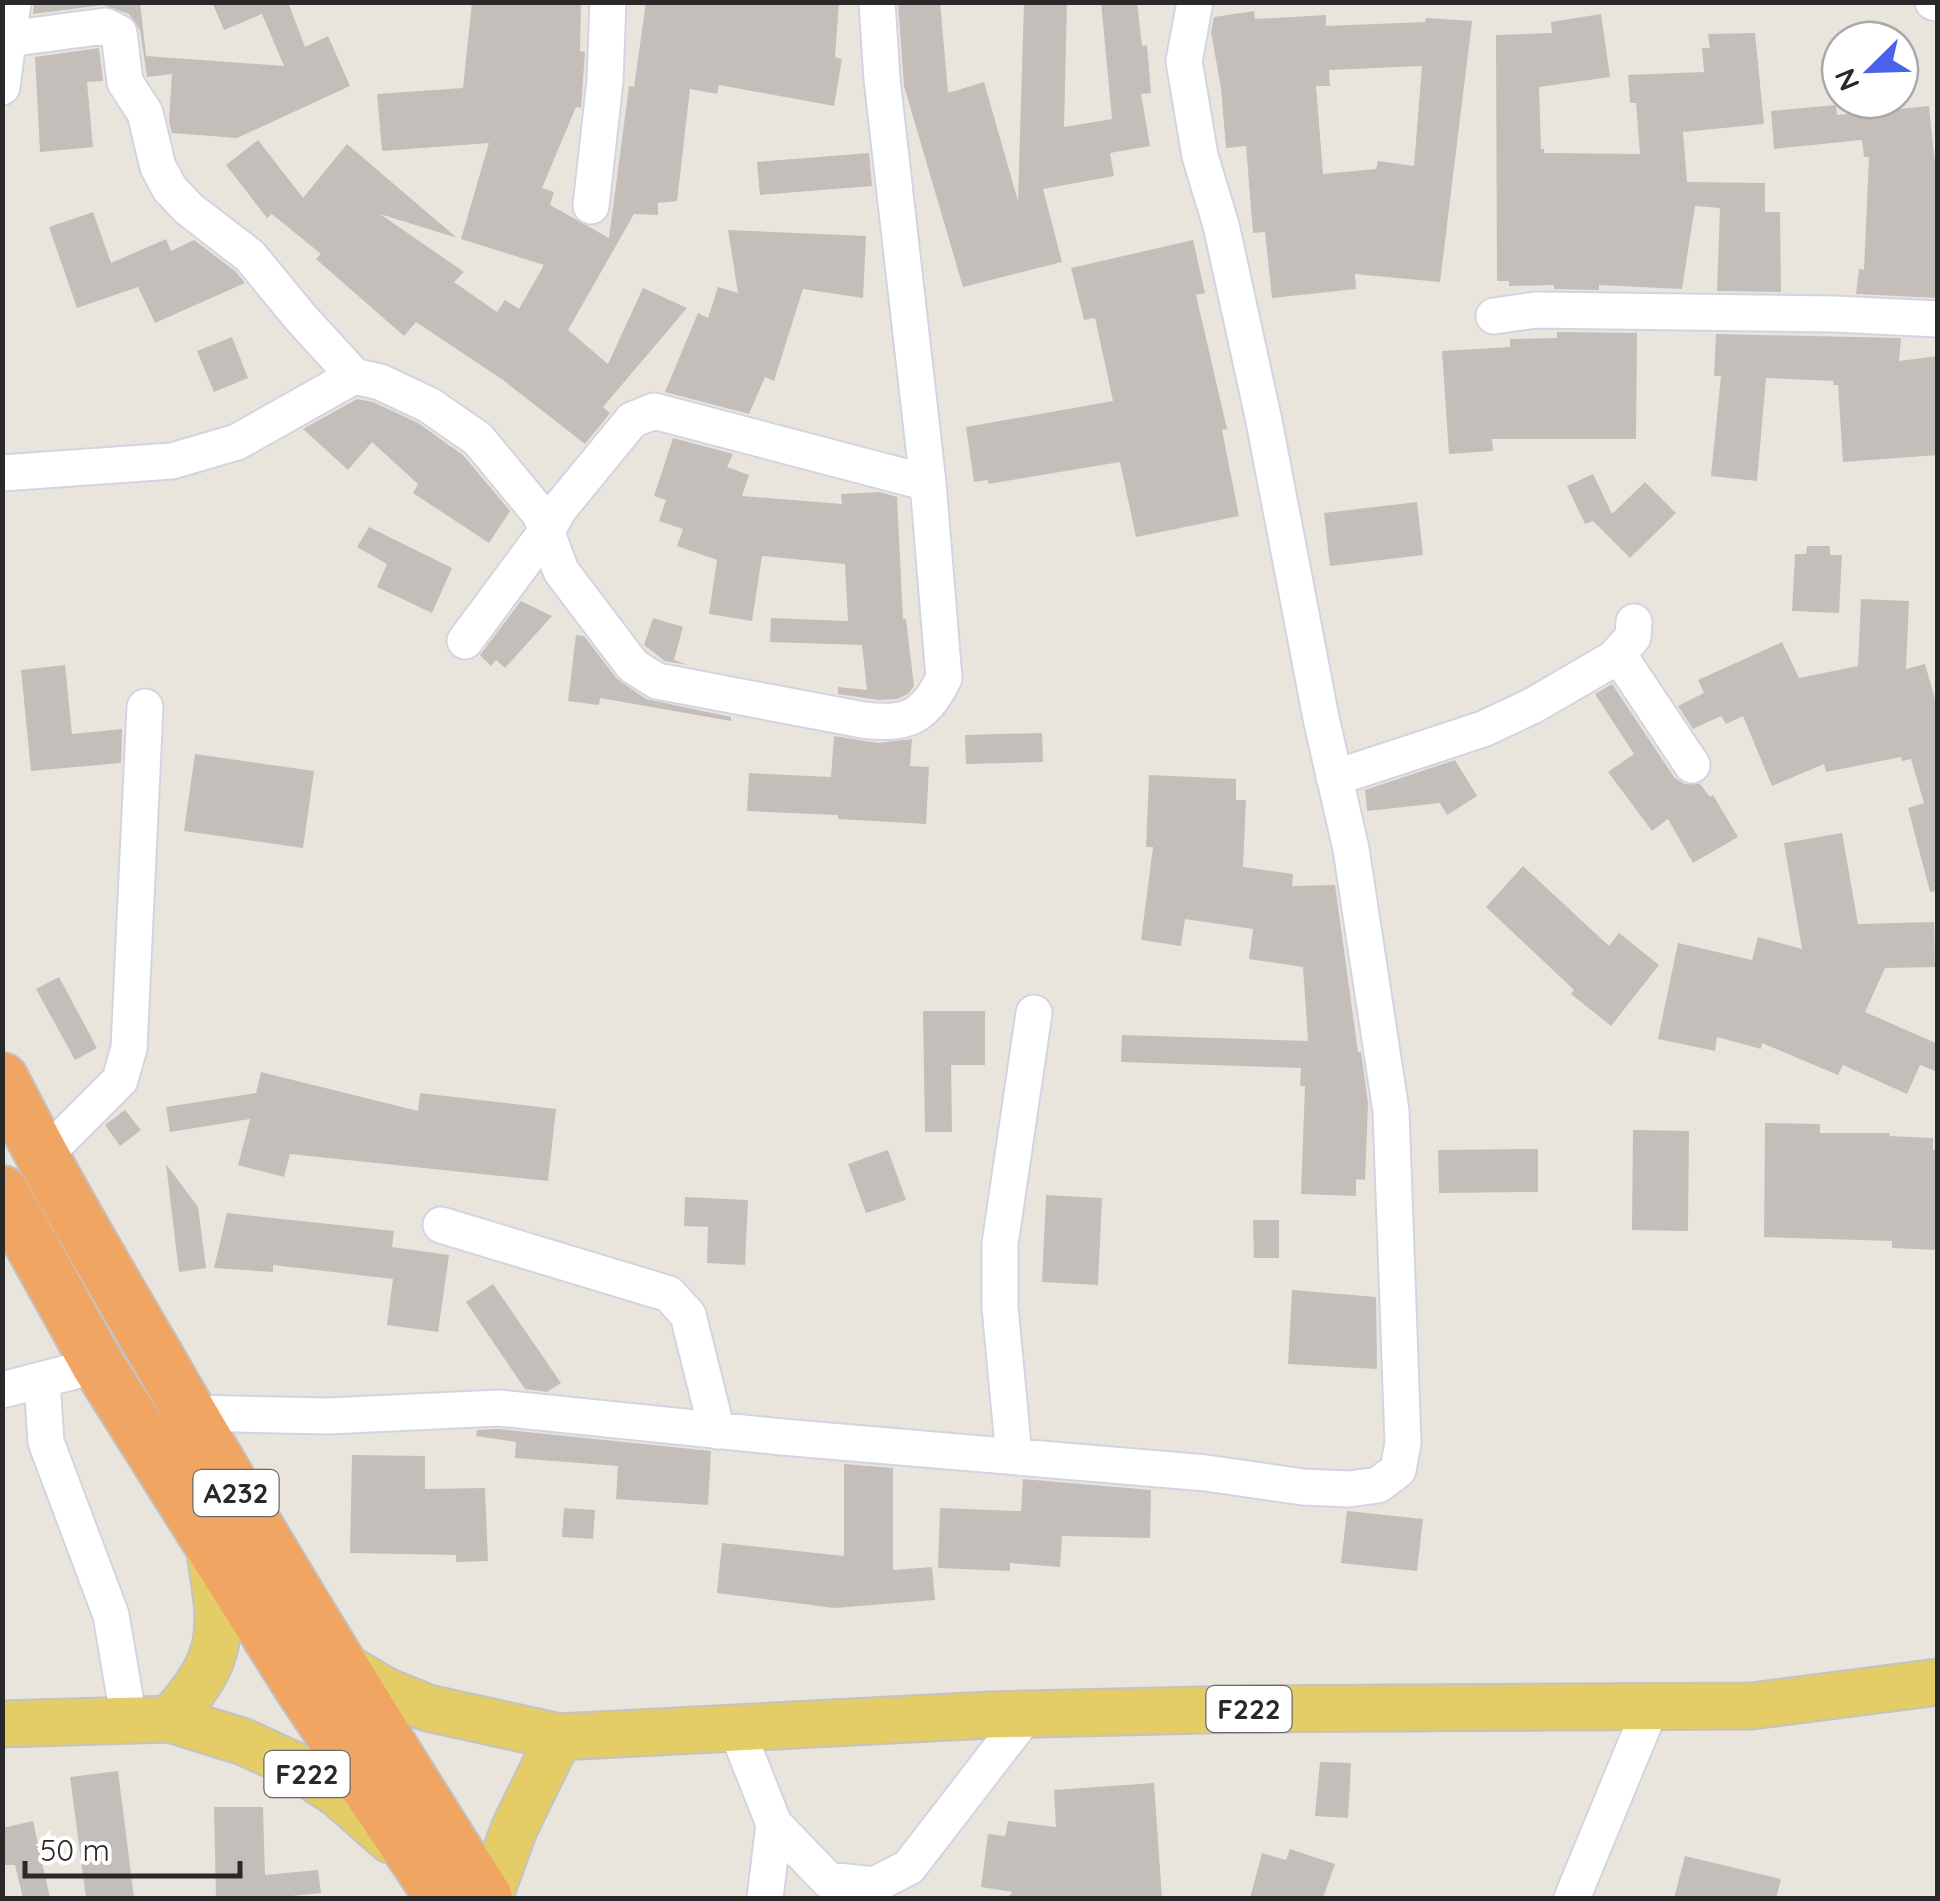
<svg xmlns="http://www.w3.org/2000/svg" width="1940" height="1901" font-family="Quicksand,sans-serif">
	<style>
		.building { fill: #c3beb9; fill-rule: evenodd }
		.lines { fill: none; stroke-linecap: round; stroke-linejoin: round }
		.minor-casing { stroke: #d2d4e1; stroke-width: 39 }
		.major-casing { stroke: #c3c3c3; stroke-width: 49 }
		.highway-casing { stroke: #c3c3c3; stroke-width: 56 }
		.minor { stroke: #fff; stroke-width: 35 }
		.major { stroke: #e4cc67; stroke-width: 45 }
		.highway { stroke: #f0a562; stroke-width: 52 }
		.labels { text-anchor: middle; stroke-width: 10; stroke-linejoin: round; paint-order: stroke }
		.shield { fill: #fff; stroke: #696969; stroke-width: 2.5 }
		.shield-label { font-size: 28px; font-weight: bold; fill: #292929 }
	</style>
	<rect width="100%" height="100%" fill="#eae5dc"/>
	<path class="building" d="M 140,2 L 146,56 L 284,66 L 262,14 L 224,30 L 212,2 L 288,2 L 305,47 L 328,36 L 350,86 L 237,138 L 172,133 L 169,121 L 172,74 L 147,77 L 140,30 L 129,14 L 103,5 L 33,14 L 34,3 Z
		M 472,2 L 581,2 L 580,51 L 585,52 L 581,108 L 576,107 L 542,188 L 554,192 L 550,205 L 609,238 L 629,86 L 634,87 L 646,2 L 839,2 L 835,57 L 842,59 L 834,106 L 719,85 L 717,94 L 690,89 L 677,201 L 658,203 L 658,215 L 634,214 L 568,330 L 608,364 L 643,288 L 687,308 L 603,407 L 610,413 L 585,444 L 503,380 L 416,322 L 404,336 L 316,259 L 321,254 L 272,214 L 267,218 L 226,165 L 258,140 L 303,198 L 347,144 L 457,238 L 380,214 L 464,272 L 454,282 L 497,312 L 505,300 L 519,309 L 544,265 L 461,239 L 489,143 L 382,151 L 377,94 L 463,88 Z
		M 898,2 L 940,2 L 948,93 L 984,82 L 1018,201 L 1024,2 L 1067,2 L 1064,127 L 1112,119 L 1101,2 L 1137,2 L 1142,46 L 1147,45 L 1151,93 L 1141,94 L 1150,146 L 1110,153 L 1114,176 L 1043,189 L 1062,262 L 963,287 L 904,86 Z
		M 1254,11 L 1255,19 L 1326,15 L 1326,26 L 1425,22 L 1426,18 L 1472,21 L 1440,282 L 1355,274 L 1356,289 L 1272,298 L 1265,232 L 1253,233 L 1246,146 L 1226,148 L 1221,88 L 1211,32 L 1214,17 ZM 1422,66 L 1414,166 L 1378,161 L 1376,169 L 1323,174 L 1316,86 L 1330,86 L 1329,70 Z
		M 1601,14 L 1610,77 L 1539,87 L 1541,149 L 1544,149 L 1544,153 L 1640,154 L 1636,103 L 1630,103 L 1628,75 L 1704,72 L 1702,48 L 1710,48 L 1708,34 L 1755,33 L 1764,124 L 1683,132 L 1687,182 L 1765,183 L 1765,212 L 1780,212 L 1781,292 L 1717,291 L 1720,208 L 1695,206 L 1682,289 L 1599,285 L 1599,290 L 1554,289 L 1554,285 L 1509,286 L 1509,281 L 1497,281 L 1496,35 L 1552,33 L 1551,22 Z
		M 99,48 L 103,81 L 87,82 L 93,147 L 40,152 L 35,57 Z
		M 1836,105 L 1837,115 L 1929,106 L 1938,192 L 1938,298 L 1856,294 L 1859,269 L 1864,270 L 1869,157 L 1864,157 L 1862,140 L 1774,149 L 1771,111 Z
		M 869,153 L 872,186 L 760,195 L 757,162 Z
		M 93,212 L 111,263 L 166,239 L 171,251 L 194,240 L 235,271 L 245,283 L 155,323 L 138,287 L 77,308 L 49,227 Z
		M 728,230 L 866,236 L 863,298 L 803,289 L 774,381 L 765,377 L 749,414 L 665,392 L 698,313 L 708,318 L 718,287 L 738,293 Z
		M 1193,240 L 1205,293 L 1196,295 L 1227,429 L 1222,430 L 1239,516 L 1136,537 L 1120,462 L 988,484 L 988,480 L 974,482 L 966,427 L 1113,401 L 1095,318 L 1084,320 L 1071,268 Z
		M 1557,332 L 1637,333 L 1636,439 L 1492,439 L 1493,451 L 1449,454 L 1442,351 L 1510,347 L 1510,339 L 1557,338 Z
		M 1716,334 L 1901,338 L 1899,361 L 1938,356 L 1938,455 L 1843,462 L 1838,385 L 1833,385 L 1834,381 L 1766,378 L 1757,481 L 1711,476 L 1721,376 L 1714,376 Z
		M 232,337 L 248,378 L 214,392 L 197,351 Z
		M 357,399 L 373,402 L 418,423 L 463,455 L 510,511 L 489,543 L 413,493 L 418,484 L 372,442 L 348,470 L 303,429 Z
		M 673,438 L 733,454 L 727,467 L 749,475 L 742,496 L 842,504 L 841,494 L 880,492 L 897,497 L 903,619 L 906,619 L 914,686 L 908,694 L 897,699 L 879,700 L 838,694 L 838,687 L 867,690 L 862,645 L 770,642 L 771,618 L 848,621 L 845,564 L 762,556 L 752,621 L 709,614 L 717,560 L 677,546 L 683,529 L 659,521 L 666,500 L 654,496 Z
		M 1593,474 L 1612,514 L 1645,482 L 1676,513 L 1630,558 L 1593,521 L 1585,524 L 1567,486 Z
		M 1417,502 L 1423,555 L 1330,566 L 1324,513 Z
		M 369,527 L 452,568 L 432,613 L 377,587 L 387,564 L 357,547 Z
		M 1807,546 L 1830,546 L 1830,555 L 1842,555 L 1839,613 L 1792,611 L 1795,554 L 1806,554 Z
		M 1861,599 L 1909,601 L 1906,669 L 1925,664 L 1938,710 L 1938,891 L 1930,892 L 1908,808 L 1924,803 L 1911,759 L 1902,761 L 1901,757 L 1826,772 L 1824,764 L 1772,786 L 1743,716 L 1726,724 L 1721,716 L 1693,729 L 1678,706 L 1704,693 L 1698,680 L 1782,642 L 1799,678 L 1858,666 Z
		M 521,601 L 552,616 L 505,668 L 496,660 L 491,666 L 480,655 Z
		M 653,618 L 683,627 L 674,660 L 688,665 L 665,661 L 644,645 Z
		M 576,635 L 584,636 L 617,679 L 646,699 L 731,717 L 731,721 L 600,698 L 599,705 L 568,701 Z
		M 65,665 L 72,734 L 122,729 L 121,763 L 31,771 L 21,670 Z
		M 1612,684 L 1674,777 L 1684,784 L 1700,784 L 1710,797 L 1713,795 L 1738,837 L 1693,863 L 1668,819 L 1652,831 L 1608,772 L 1634,754 L 1595,694 Z
		M 1042,733 L 1043,762 L 966,764 L 965,735 Z
		M 834,736 L 878,743 L 912,739 L 910,766 L 929,767 L 926,824 L 838,819 L 838,815 L 747,811 L 749,773 L 831,777 Z
		M 195,754 L 314,771 L 303,848 L 184,831 Z
		M 1455,760 L 1477,796 L 1447,815 L 1440,803 L 1367,811 L 1365,790 Z
		M 1149,775 L 1236,779 L 1236,800 L 1246,800 L 1243,867 L 1293,874 L 1292,886 L 1335,885 L 1358,1052 L 1361,1052 L 1368,1103 L 1365,1180 L 1356,1179 L 1356,1196 L 1301,1194 L 1305,1086 L 1300,1086 L 1301,1068 L 1121,1062 L 1122,1035 L 1308,1041 L 1303,967 L 1249,959 L 1253,929 L 1185,919 L 1181,946 L 1141,940 L 1153,847 L 1146,847 Z
		M 1842,833 L 1858,924 L 1934,922 L 1935,967 L 1885,968 L 1865,1012 L 1938,1044 L 1938,1072 L 1920,1065 L 1907,1094 L 1843,1065 L 1838,1075 L 1762,1043 L 1761,1049 L 1717,1037 L 1715,1051 L 1658,1039 L 1678,943 L 1752,960 L 1758,937 L 1802,949 L 1784,843 Z
		M 1523,866 L 1609,946 L 1619,933 L 1659,965 L 1611,1026 L 1571,994 L 1574,990 L 1486,907 Z
		M 59,977 L 97,1048 L 75,1060 L 36,989 Z
		M 923,1011 L 985,1011 L 985,1065 L 951,1065 L 952,1132 L 925,1132 Z
		M 261,1072 L 418,1111 L 420,1093 L 556,1109 L 548,1181 L 290,1154 L 284,1177 L 238,1165 L 250,1119 L 170,1132 L 166,1107 L 256,1093 Z
		M 125,1110 L 141,1130 L 120,1146 L 105,1125 Z
		M 1765,1123 L 1820,1124 L 1820,1133 L 1890,1133 L 1889,1136 L 1933,1138 L 1933,1150 L 1938,1150 L 1938,1250 L 1892,1248 L 1892,1241 L 1764,1237 Z
		M 1633,1130 L 1689,1131 L 1688,1231 L 1632,1230 Z
		M 1538,1149 L 1538,1192 L 1439,1193 L 1438,1150 Z
		M 888,1150 L 906,1200 L 866,1213 L 848,1164 Z
		M 166,1164 L 198,1207 L 206,1268 L 179,1272 Z
		M 1046,1195 L 1102,1198 L 1098,1285 L 1042,1282 Z
		M 685,1197 L 748,1200 L 745,1265 L 707,1263 L 708,1227 L 684,1226 Z
		M 227,1213 L 394,1231 L 392,1247 L 449,1255 L 438,1332 L 387,1325 L 393,1279 L 273,1265 L 273,1272 L 214,1268 Z
		M 1253,1220 L 1279,1220 L 1279,1258 L 1254,1258 Z
		M 493,1284 L 561,1383 L 547,1392 L 525,1389 L 466,1302 Z
		M 1292,1290 L 1376,1297 L 1377,1369 L 1288,1364 Z
		M 498,1429 L 711,1451 L 708,1505 L 616,1499 L 618,1466 L 515,1458 L 516,1442 L 476,1436 L 477,1430 Z
		M 352,1455 L 425,1456 L 425,1489 L 485,1488 L 488,1561 L 456,1562 L 456,1555 L 350,1553 Z
		M 844,1464 L 893,1468 L 893,1570 L 932,1567 L 935,1600 L 834,1608 L 717,1593 L 722,1543 L 844,1556 Z
		M 1023,1479 L 1151,1490 L 1150,1538 L 1062,1536 L 1060,1567 L 1010,1563 L 1010,1571 L 938,1568 L 940,1508 L 1021,1511 Z
		M 564,1508 L 595,1510 L 593,1539 L 562,1537 Z
		M 1347,1511 L 1423,1519 L 1417,1571 L 1341,1563 Z
		M 1320,1762 L 1351,1763 L 1348,1818 L 1315,1816 Z
		M 118,1771 L 134,1898 L 86,1898 L 70,1777 Z
		M 1154,1783 L 1162,1898 L 1006,1898 L 1013,1892 L 981,1887 L 988,1834 L 1005,1836 L 1008,1821 L 1056,1827 L 1054,1790 Z
		M 214,1807 L 263,1807 L 265,1875 L 318,1870 L 321,1893 L 272,1898 L 216,1898 Z
		M 33,1821 L 50,1898 L 23,1898 L 15,1865 L 2,1865 L 2,1828 Z
		M 1290,1849 L 1335,1864 L 1323,1898 L 1250,1898 L 1262,1853 L 1286,1860 Z
		M 1685,1856 L 1781,1879 L 1776,1898 L 1674,1898 Z"/>
	<g class="lines">
		<g class="minor-casing">
			<path id="minor" d="M 1933,2 L 1938,3
				M 8,39 L 105,26 L 119,33 L 125,82 L 145,113 L 158,167 L 170,189 L 189,209 L 250,256 L 301,318 L 354,376
				M 2,87 L 13,2
				M 591,206 L 605,81 L 608,2
				M 1494,316 L 1536,310 L 1834,314 L 1938,319
				M 2,473 L 172,461 L 237,442 L 354,376 L 380,382 L 429,405 L 478,439 L 540,514 L 561,571 L 633,666 L 657,681 L 863,720 C 906,725 924,719 944,678 L 928,483 L 882,79 L 877,2
				M 465,641 L 548,529 L 559,509 L 632,420 L 654,411 L 928,483
				M 1618,654 L 1692,765
				M 1334,778 L 1483,729 L 1532,706 L 1613,659 L 1633,637 L 1634,622
				M 42,1158 L 120,1080 L 129,1048 L 145,707
				M 441,1225 L 669,1294 L 688,1315 L 717,1431
				M 42,1381 L 46,1442 L 111,1615 L 129,1721
				M 2,1390 L 98,1365
				M 189,1413 L 328,1416 L 499,1408 L 782,1437 L 1206,1473 L 1303,1487 L 1349,1489 L 1378,1485 L 1398,1470 L 1403,1443 L 1391,1111 L 1351,849 L 1321,718 L 1264,421 L 1221,225 L 1200,156 L 1184,61 L 1195,2
				M 1014,1456 L 1000,1307 L 1000,1244 L 1034,1013
				M 736,1728 L 774,1824 L 828,1880 L 874,1885 L 909,1867 L 1027,1714
				M 765,1898 L 774,1824
				M 1572,1898 L 1651,1707"/>
		</g>
		<g class="major-casing">
			<path id="major" d="M 337,1662 L 386,1691 L 428,1708 L 559,1737 L 989,1715 L 1246,1709 L 1752,1706 L 1938,1682
				M 170,1719 C 229,1654 222,1629 209,1547
				M 2,1724 L 170,1719 L 244,1742 L 294,1765 L 338,1794 L 390,1840
				M 489,1898 L 514,1829 L 559,1737"/>
		</g>
		<g class="highway-casing">
			<path id="highway" d="M 2,1079 C 50,1174 104,1266 158,1358 C 263,1541 373,1720 486,1898
				M 2,1192 L 98,1365 L 303,1691 L 442,1898"/>
		</g>
		<use href="#minor" class="minor"/>
		<use href="#major" class="major"/>
		<use href="#highway" class="highway"/>
	</g>
	<g class="labels">
		<g class="shield">
			<rect x="193.5" y="1470" width="85" height="46" rx="8"/>
			<rect x="1206.5" y="1686" width="85" height="46" rx="8"/>
			<rect x="264.5" y="1751" width="85" height="46" rx="8"/>
		</g>
		<g class="shield-label">
			<text x="236" y="1503">A232</text>
			<text x="1249" y="1719">F222</text>
			<text x="307" y="1784">F222</text>
		</g>
	</g>
	<rect width="1940" height="1901" fill="none" stroke="#292929" stroke-width="10"/>
	<g transform="translate(1870 70) rotate(247)"><circle r="48" fill="#ffffff" stroke="#a9a9a9" stroke-width="2.5"/>
	<path d="M0-8L18 38L0 25L-18 38Z" fill="#4a61e9"/>
	<text y="-15" font-size="28" font-weight="bold" text-anchor="middle" fill="#292929">N</text>
	</g>
	<path d="M25 1861v15h215v-15" fill="none" stroke="#292929" stroke-width="5"/>
	<text x="40" y="1861" font-size="30" fill="#292929" stroke="#ffffff" stroke-width="8" paint-order="stroke">50 m</text>
</svg>
